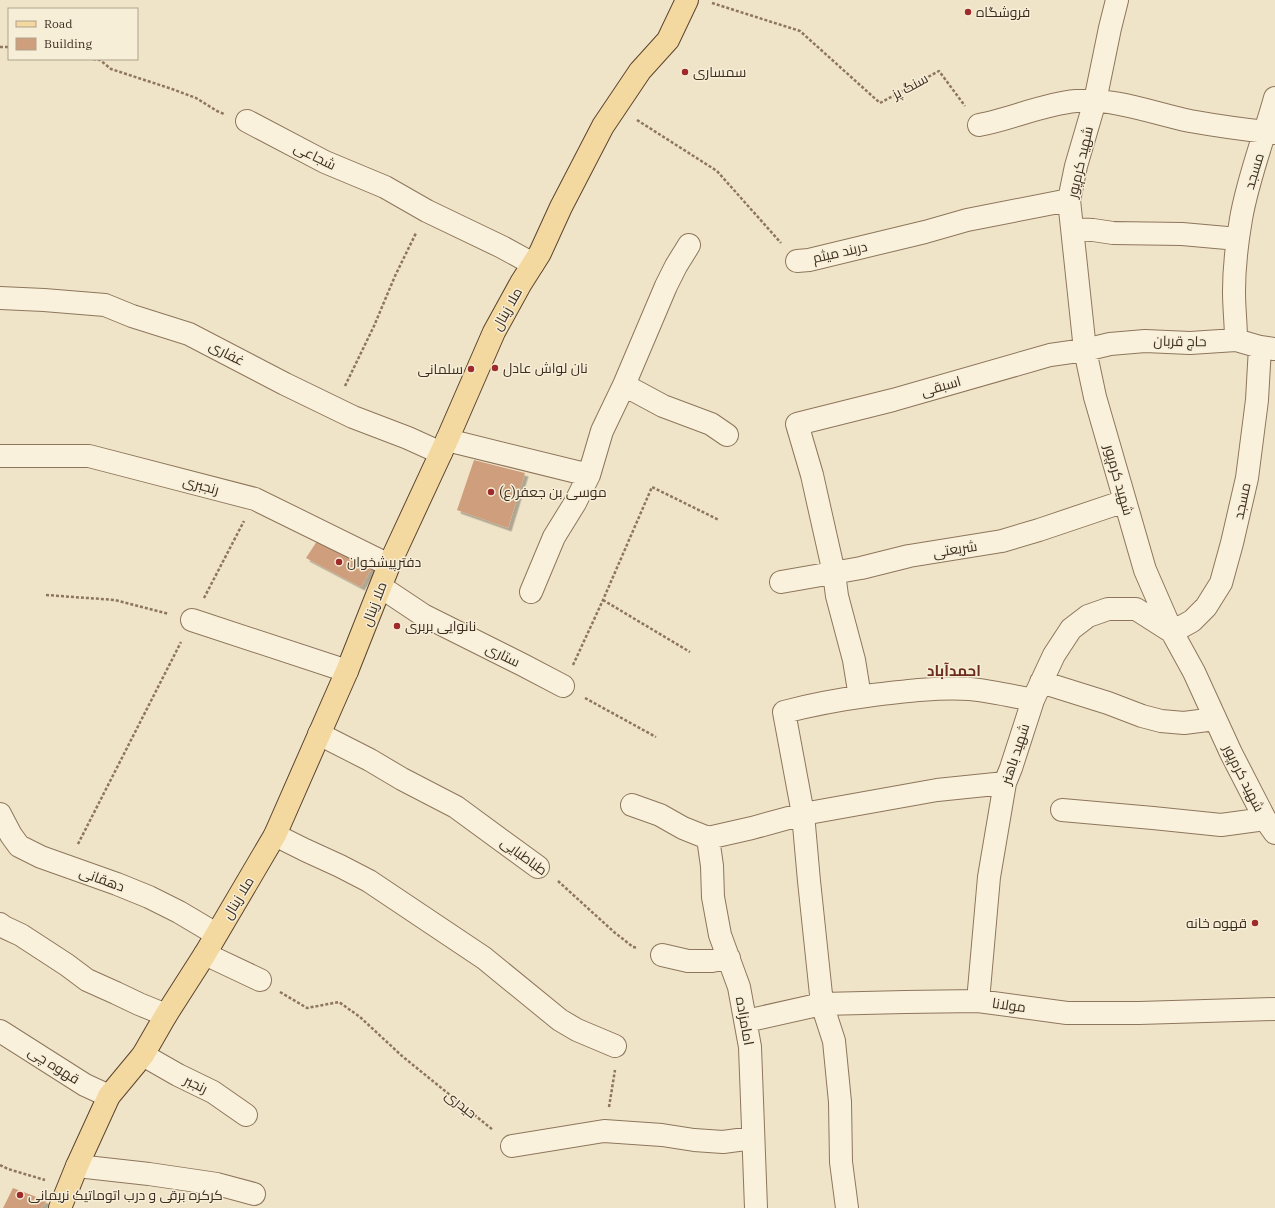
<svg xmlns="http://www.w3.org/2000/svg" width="1275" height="1208" font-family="'IBM Plex Serif',Cairo,serif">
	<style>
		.building { fill: #cf9f7d; filter: url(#shadow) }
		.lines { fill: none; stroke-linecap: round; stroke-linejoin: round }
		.minor-casing { stroke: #8d765c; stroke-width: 24 }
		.major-casing { stroke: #5b4430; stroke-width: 24 }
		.path { stroke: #8d765c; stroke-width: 2.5; stroke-dasharray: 3 2; stroke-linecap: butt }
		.minor { stroke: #faf1dc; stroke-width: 22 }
		.major { stroke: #f3d9a0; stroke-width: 22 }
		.poi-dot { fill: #9e2a2b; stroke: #f7eed8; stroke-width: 1.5 }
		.labels { text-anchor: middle; stroke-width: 3; stroke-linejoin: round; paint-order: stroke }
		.poi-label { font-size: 14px; fill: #3d2e20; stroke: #f7eed8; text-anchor: start }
		.street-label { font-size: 14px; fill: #3d2e20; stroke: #f7eed8 }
		.neighbourhood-label { font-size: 15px; font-weight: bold; fill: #6b2e1e; stroke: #f7eed8 }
	</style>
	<defs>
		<filter id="shadow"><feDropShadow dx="3.5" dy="3.5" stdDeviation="0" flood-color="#0004"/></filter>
	</defs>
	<rect width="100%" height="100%" fill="#f0e4c8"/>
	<path class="building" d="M 474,460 L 525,473 L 508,528 L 457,510 Z
		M 319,538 L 373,566 L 361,587 L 306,558 Z
		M 13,1188 L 47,1201 L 41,1208 L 3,1208 Z"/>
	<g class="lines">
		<g class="minor-casing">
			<path id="minor" d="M 1117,0 L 1110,28 L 1095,101 L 1076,166 L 1069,200 L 1085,350 L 1095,397 L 1145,570 L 1172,632 L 1194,672 L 1231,753 L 1265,819 L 1275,833
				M 247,121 L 325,162 L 385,187 L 427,211 L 502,247 L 533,264
				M 979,125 C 1011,119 1043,104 1076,101 C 1116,98 1152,113 1190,121 C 1218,126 1247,130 1275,133
				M 1072,229 L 1093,230 L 1113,233 L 1182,234 L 1238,239
				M 797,261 L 809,260 L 925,232 L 967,220 L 1069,200
				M 0,298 L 44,300 L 105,305 L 132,316 L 189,334 L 285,384 L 353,417 L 408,438 L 441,453
				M 1236,340 C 1236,324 1234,308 1234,292 C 1234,268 1237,242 1241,219 C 1248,178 1264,138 1275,98
				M 624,385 L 663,406 L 711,424 L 727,435
				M 447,440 L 589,475
				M 0,456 L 89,456 L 255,499 L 389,565
				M 781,582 L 861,568 L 909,556 L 1002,541 L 1039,530 L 1125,501
				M 381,587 L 423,615 L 523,665 L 563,686
				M 531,592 L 554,537 L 575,503 L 589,475 L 602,431 L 624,385 L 666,286 L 676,266 L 689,245
				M 192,620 L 347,671
				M 1041,682 L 1108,703 L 1142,716 L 1161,721 L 1184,723 L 1215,719
				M 860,697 L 854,660 L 837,596 L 834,573 L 818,502 L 812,475 L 797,424 L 893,400 L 1050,355 L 1085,350 L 1110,344 L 1145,341 L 1190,343 L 1236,340 L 1260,347 L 1274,349
				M 319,734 L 370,760 L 402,779 L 456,807 L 538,867
				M 632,805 L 660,815 L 683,828 L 708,838 L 752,828 L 803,814 L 937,790 L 1005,783
				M 1062,810 L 1153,818 L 1221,825 L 1265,819
				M 0,814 L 11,835 L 19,846 L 41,857 L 117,884 L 149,897 L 179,912 L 216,934
				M 275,835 L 305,850 L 340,866 L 369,881 L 484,958 L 560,1020 L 577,1030 L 615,1046
				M 708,838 L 712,866 L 713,897 L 720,935 L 739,987 L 750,1047 L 756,1208
				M 0,924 L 4,927 L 21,935 L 67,965 L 87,980 L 116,993 L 139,1004 L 166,1015
				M 205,954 L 260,980
				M 662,955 L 688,961 L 712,961 L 729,958
				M 978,1001 L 989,877 L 1005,783 L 1011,768 L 1033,700 L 1054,655 L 1071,629 L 1088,616 L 1108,609 L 1136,609 L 1172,632 L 1192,621 L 1206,607 L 1221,583 L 1232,543 L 1247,478 L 1257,400 L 1260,347
				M 746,1021 L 822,1004 L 905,1002 L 978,1001 L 1067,1013 L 1139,1013 L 1275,1009
				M 0,1031 L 85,1085 L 109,1096
				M 143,1055 L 178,1075 L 213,1092 L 246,1115
				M 512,1146 L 604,1131 L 662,1135 L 694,1140 L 723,1142 L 753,1138
				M 77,1166 L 149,1174 L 217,1184 L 254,1194
				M 847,1208 L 841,1162 L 840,1102 L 834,1041 L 822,1004 L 809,881 L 803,814 L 784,712 C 814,704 843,699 873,695 C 906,691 938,687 970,689 C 991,691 1012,696 1033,700"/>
		</g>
		<g class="major-casing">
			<path id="major" d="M 60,1208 L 77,1166 L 109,1096 L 143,1055 L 166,1015 L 205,954 L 275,835 L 347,671 L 389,565 L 447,440 L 494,332 L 521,283 L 540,253 L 561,207 L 603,126 L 640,71 L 668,40 L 687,0"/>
		</g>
		<path class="path" d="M 712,3 L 800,31 L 880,103 L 939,71 L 965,106
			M 0,47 L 9,47
			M 93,59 L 100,60 L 111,69 L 172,89 L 196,98 L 217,111 L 224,114
			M 637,120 L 717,171 L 781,243
			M 345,386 L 374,326 L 395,276 L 416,233
			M 46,595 L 115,600 L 169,614
			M 204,598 L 244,521
			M 603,600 L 690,652
			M 573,665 L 603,600 L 652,487 L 719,520
			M 585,698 L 656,737
			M 78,844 L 181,642
			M 558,881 L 614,932 L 633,947 L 638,948
			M 280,992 L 307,1008 L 339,1002 L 360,1017 L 402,1056 L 493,1130
			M 609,1107 L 615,1070
			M 0,1165 L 8,1169 L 45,1180"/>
		<use href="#minor" class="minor"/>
		<use href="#major" class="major"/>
	</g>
	<g class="poi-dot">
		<circle cx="968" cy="12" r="4"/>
		<circle cx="685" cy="72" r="4"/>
		<circle cx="495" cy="368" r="4"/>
		<circle cx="471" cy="369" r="4"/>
		<circle cx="491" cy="492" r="4"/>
		<circle cx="339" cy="562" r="4"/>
		<circle cx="397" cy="626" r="4"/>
		<circle cx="1255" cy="923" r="4"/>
		<circle cx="20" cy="1195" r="4"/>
	</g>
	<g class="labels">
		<g class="poi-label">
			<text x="976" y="17">فروشگاه</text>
			<text x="693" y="77">سمساری</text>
			<text x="503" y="373">نان لواش عادل</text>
			<text x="463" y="374" text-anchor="end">سلمانی</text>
			<text x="499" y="497">موسی بن جعفر(ع)</text>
			<text x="347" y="567">دفترپیشخوان</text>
			<text x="405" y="631">نانوایی بربری</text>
			<text x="1247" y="928" text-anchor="end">قهوه خانه</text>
			<text x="28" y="1200">کرکره برقی و درب اتوماتیک نریمانی</text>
		</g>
		<g class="street-label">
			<text transform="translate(910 86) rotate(-28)" y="5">سنگ پز</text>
			<text transform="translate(315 156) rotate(26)" y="5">شجاعی</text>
			<text transform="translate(1080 162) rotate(-77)" y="5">شهید کرم‌پور</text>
			<text transform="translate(1254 171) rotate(-73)" y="5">مسجد</text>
			<text transform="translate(840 252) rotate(-13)" y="5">دربند میثم</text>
			<text transform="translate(507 309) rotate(-61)" y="5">ملا زینال</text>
			<text transform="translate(1180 341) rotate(1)" y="5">حاج قربان</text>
			<text transform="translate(227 353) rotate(28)" y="5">غفاری</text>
			<text transform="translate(941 386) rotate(-16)" y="5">اسبقی</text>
			<text transform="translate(1119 480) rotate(74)" y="5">شهید کرم‌پور</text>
			<text transform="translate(201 485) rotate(15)" y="5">رنجبری</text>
			<text transform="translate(1242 501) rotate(-78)" y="5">مسجد</text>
			<text transform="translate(955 549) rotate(-9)" y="5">شریعتی</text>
			<text transform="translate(374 604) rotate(-69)" y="5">ملا زینال</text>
			<text transform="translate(503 655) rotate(26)" y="5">ستاری</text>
			<text transform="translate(1015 754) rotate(-72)" y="5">شهید باهنر</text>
			<text transform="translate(1244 778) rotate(63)" y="5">شهید کرم‌پور</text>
			<text transform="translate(524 856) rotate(36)" y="5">طباطبایی</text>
			<text transform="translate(102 879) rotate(20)" y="5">دهقانی</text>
			<text transform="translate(238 898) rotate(-59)" y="5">ملا زینال</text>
			<text transform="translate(1009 1005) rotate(8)" y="5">مولانا</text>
			<text transform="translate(745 1021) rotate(80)" y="5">امامزاده</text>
			<text transform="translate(54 1065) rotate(32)" y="5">قهوه چی</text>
			<text transform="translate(196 1084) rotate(26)" y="5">رنجبر</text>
			<text transform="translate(461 1104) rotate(39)" y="5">حیدری</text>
		</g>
		<g class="neighbourhood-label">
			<text x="954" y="676">احمدآباد</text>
		</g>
	</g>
	<rect x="8" y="8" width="130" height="52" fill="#f7eed8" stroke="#ada18e"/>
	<rect x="16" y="21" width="20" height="6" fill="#f3d9a0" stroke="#ada18e"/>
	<text x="44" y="28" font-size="12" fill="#3d2e20">Road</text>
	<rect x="16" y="38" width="20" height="12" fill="#cf9f7d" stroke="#ada18e"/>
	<text x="44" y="48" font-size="12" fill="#3d2e20">Building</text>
</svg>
